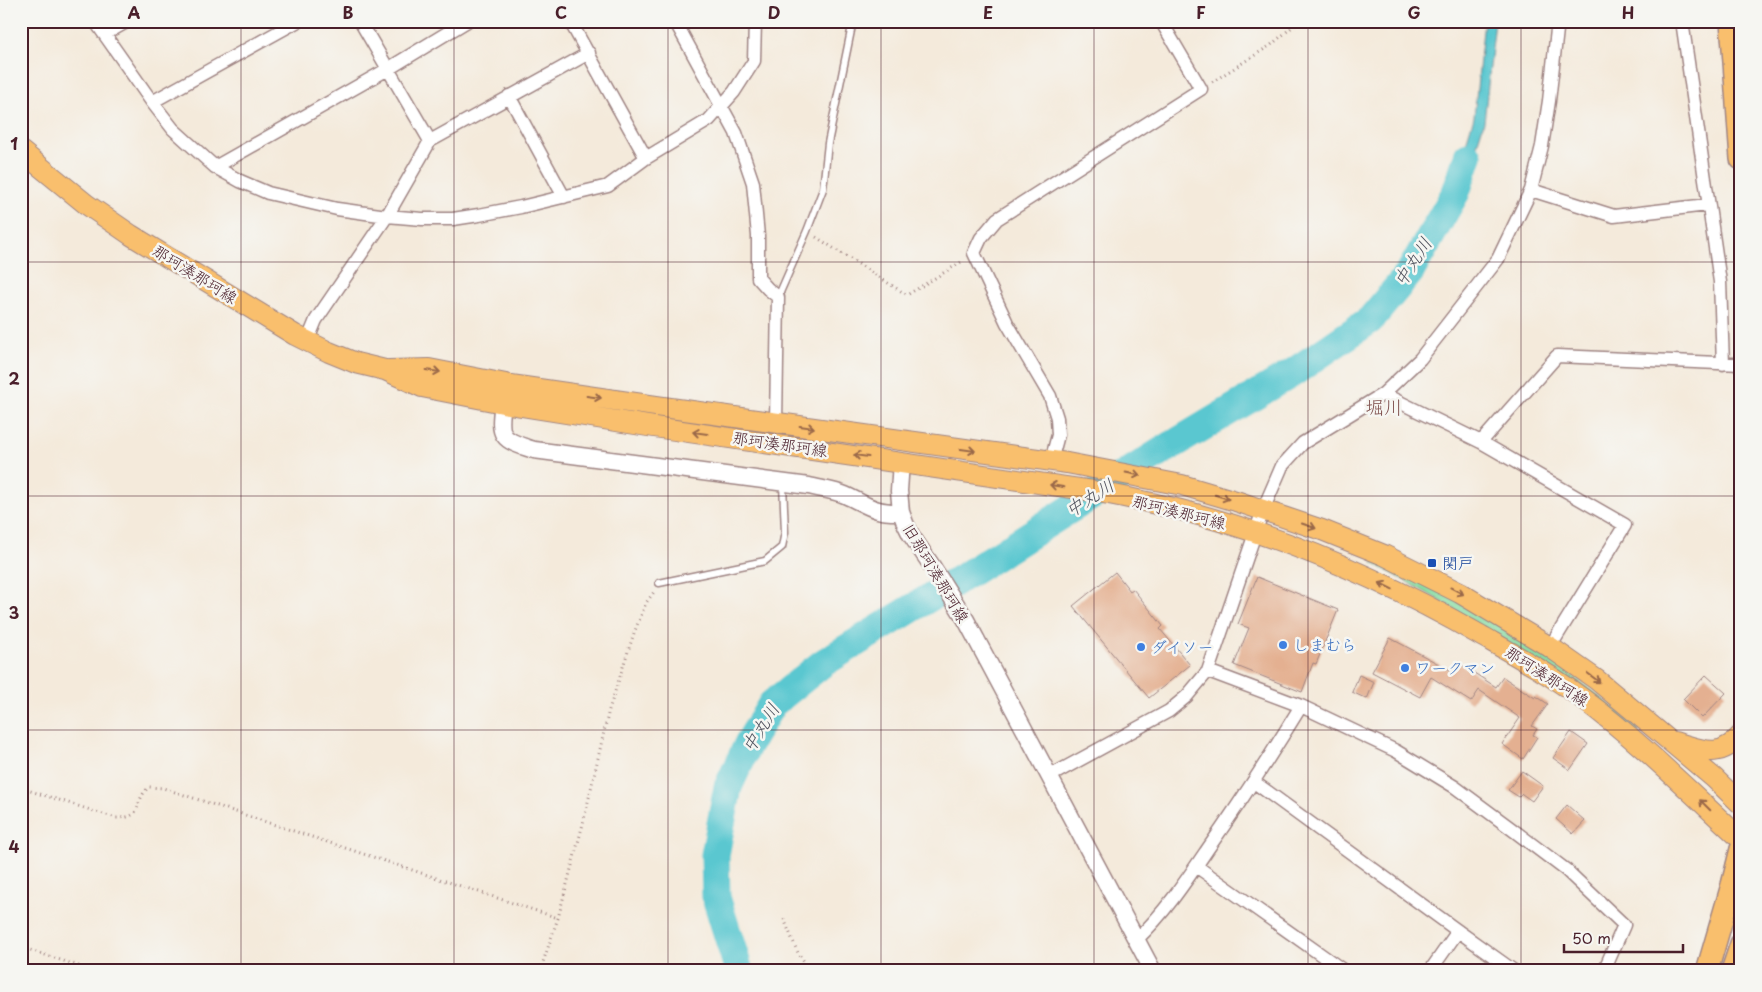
<svg xmlns="http://www.w3.org/2000/svg" width="1762" height="992" font-family="'Playpen Sans','Klee One',sans-serif">
	<style>
		.green { fill: #85dca1; stroke: #687e66 }
		.water { fill: #5ac7d0; stroke: #52737e }
		.lines { fill: none; stroke-linecap: round; stroke-linejoin: round }
		.river { stroke: #5ac7d0; stroke-width: 29 }
		.building { fill: #e4b091 }
		.service-casing { stroke: #9f8483; stroke-width: 9 }
		.minor-casing { stroke: #9f8483; stroke-width: 15 }
		.tertiary-casing { stroke: #9f8483; stroke-width: 19 }
		.primary-casing { stroke: #9f8483; stroke-width: 22 }
		.trunk-casing { stroke: #9f8483; stroke-width: 24 }
		.path { stroke: #9f8483; stroke-width: 3; stroke-dasharray: 1 4; stroke-linecap: butt }
		.service { stroke: #fff; stroke-width: 6 }
		.minor { stroke: #fff; stroke-width: 12 }
		.tertiary { stroke: #fff; stroke-width: 16 }
		.primary { stroke: #f9bf6d; stroke-width: 20 }
		.trunk { stroke: #f9bf6d; stroke-width: 21 }
		.oneway { stroke: #996749 }
		.grid { fill: none; stroke: #4a1f2b; stroke-width: 1; stroke-opacity: 0.55 }
		.transit-dot { fill: #1a4fb4; stroke: #f6f6f2; stroke-width: 2 }
		.shop-dot { fill: #3f7fe0; stroke: #f6f6f2; stroke-width: 2 }
		.labels { text-anchor: middle; stroke-width: 5; stroke-linejoin: round; paint-order: stroke }
		.street-label { font-size: 16px; fill: #4a1f2b; stroke: #f6f6f2 }
		.transit-label { font-size: 16px; fill: #164399; stroke: #f6f6f2; text-anchor: start }
		.shop-label { font-size: 16px; fill: #366cbe; stroke: #f6f6f2; text-anchor: start }
		.water-label { font-size: 18px; font-style: italic; fill: #4f515d; stroke: #f6f6f2 }
		.quarter-label { font-size: 19px; fill: #80524f; stroke: #f6f6f2 }
		.neatline { fill: none; stroke: #4a1f2b; stroke-width: 2 }
		.grid-label { font-size: 16px; text-anchor: middle; font-weight: bold; fill: #4a1f2b }
	</style>
	<rect width="100%" height="100%" fill="#f6f6f2"/>
	<filter id="ink" filterUnits="userSpaceOnUse"><feTurbulence type="fractalNoise" baseFrequency=".02" numOctaves="2"/><feDisplacementMap in="SourceGraphic" scale="10" xChannelSelector="R" yChannelSelector="G"/><feConvolveMatrix kernelMatrix="1 2 1 2 8 2 1 2 1" color-interpolation-filters="sRGB"/></filter>
	<filter id="wash" filterUnits="userSpaceOnUse"><feTurbulence type="fractalNoise" baseFrequency=".0096" numOctaves="4" result="noise"/><feDisplacementMap in="SourceGraphic" scale="20" xChannelSelector="R" yChannelSelector="G"/><feGaussianBlur stdDeviation="1.12" result="paint"/><feColorMatrix in="noise" values="0 0 0 0 0 0 0 0 0 0 0 0 0 0 0 0 0 1.4 0 .05"/><feComposite in="paint" operator="in"/></filter>
	<g filter="url(#wash)">
		<rect width="100%" height="100%" fill="#f4eadb"/>
		<path class="green" d="M 1374,560 C 1423,583 1473,607 1519,637 C 1562,665 1601,697 1640,730 L 1637,734 C 1552,676 1466,610 1373,564 Z"/>
		<path class="water" d="M 1484,21 L 1495,21 L 1484,122 L 1461,195 L 1452,189 L 1474,117 Z"/>
		<g class="lines">
			<path class="river" d="M 739,971 L 716,897 L 715,855 L 728,787 L 748,744 L 772,704 L 823,663 L 968,574 L 1159,453 L 1291,374 L 1370,320 L 1410,272 L 1456,192 L 1468,156"/>
		</g>
		<g id="blocks">
			<path class="building" d="M 1115,572 L 1130,591 L 1133,589 L 1163,626 L 1160,629 L 1190,665 L 1149,698 L 1073,606 Z
				M 1257,577 L 1338,610 L 1316,664 L 1313,663 L 1302,692 L 1234,665 L 1249,628 L 1238,624 Z
				M 1390,638 L 1452,671 L 1457,662 L 1496,687 L 1503,677 L 1535,698 L 1536,696 L 1548,704 L 1532,726 L 1537,729 L 1533,735 L 1537,737 L 1523,759 L 1502,744 L 1520,718 L 1479,690 L 1471,702 L 1431,677 L 1420,697 L 1372,672 Z
				M 1359,675 L 1374,682 L 1367,699 L 1352,692 Z
				M 1706,675 L 1726,693 L 1702,718 L 1683,699 Z
				M 1571,732 L 1588,744 L 1570,770 L 1553,758 Z
				M 1522,771 L 1543,786 L 1532,801 L 1522,794 L 1519,797 L 1508,790 Z
				M 1567,805 L 1585,821 L 1573,834 L 1556,819 Z"/>
		</g>
	</g>
	<g filter="url(#ink)">
		<use href="#blocks" fill-opacity="0" stroke="#9f8483" stroke-width="1"/>
		<g class="lines">
			<g class="service-casing">
				<path id="service" d="M 778,297 L 807,231 L 823,189 L 828,143 L 853,21
					M 659,583 L 765,561 L 782,547 L 785,532 L 783,484"/>
			</g>
			<g class="minor-casing">
				<path id="minor" d="M 95,21 L 152,102 L 173,129 L 215,167 L 240,181 L 268,193 L 337,209 L 387,216 L 422,219 L 453,219 L 479,215 L 521,207 L 608,186 L 646,158 L 709,120 L 734,92 L 754,61 L 755,21
					M 360,21 L 430,141
					M 570,21 L 646,158
					M 675,21 L 736,133 L 753,183 L 758,236 L 758,278 L 768,289 L 778,297 L 776,423
					M 1682,21 L 1720,282 L 1723,364
					M 105,34 L 128,21
					M 509,96 L 564,197
					M 152,102 L 298,21
					M 215,167 L 388,69 L 467,21
					M 1531,190 L 1614,216 L 1707,205
					M 307,342 L 316,320 L 387,216 L 430,141 L 589,53
					M 1383,394 L 1481,442 L 1625,525 L 1550,647
					M 1481,442 L 1557,356 L 1741,364
					M 1051,461 L 1058,435 L 1057,418 L 1050,396 L 1007,323 L 974,253 L 981,238 L 997,219 L 1201,89 L 1161,21
					M 1208,671 L 1301,706 L 1396,751 L 1455,787 L 1513,830 L 1566,870 L 1624,925 L 1604,971
					M 1050,776 L 1169,711 L 1187,696 L 1208,671 L 1263,510 L 1282,466 L 1303,443 L 1383,394 L 1420,359 L 1498,259 L 1531,190 L 1542,146 L 1549,101 L 1558,21
					M 1254,782 L 1458,931 L 1514,971
					M 1196,866 L 1344,971
					M 1136,940 C 1164,914 1186,881 1207,850 C 1240,803 1271,755 1301,706
					M 1430,971 L 1458,931"/>
			</g>
			<g class="tertiary-casing">
				<path id="tertiary" d="M 503,403 C 498,437 501,440 534,450 L 809,486 C 821,489 834,490 845,495 C 868,505 873,513 901,512
					M 901,462 L 899,491 L 901,512 L 905,523 L 911,535 L 932,566 L 966,620 L 1153,971"/>
			</g>
			<g class="primary-casing">
				<path id="primary" d="M 21,151 L 86,204 L 131,235 L 295,335 L 329,352 L 356,363 L 385,370 L 422,387 L 503,403 L 654,427 L 1093,491 C 1114,495 1135,499 1156,504 C 1270,530 1379,577 1480,635 C 1515,655 1550,674 1583,699 C 1639,741 1689,791 1741,839
					M 389,370 L 429,369 L 511,385 L 656,406 L 1067,463 L 1182,485 L 1236,501 L 1322,530 L 1384,555 L 1460,593 L 1550,647 L 1597,680 L 1714,778 L 1741,804
					M 1675,742 C 1703,750 1719,760 1741,735"/>
			</g>
			<g class="trunk-casing">
				<path id="trunk" d="M 1731,21 L 1741,159
					M 1707,971 L 1732,885 L 1741,849
					M 1732,971 L 1741,944"/>
			</g>
			<path class="path" d="M 1212,82 L 1271,45 L 1299,21
				M 816,237 L 907,295 L 963,261
				M 21,788 L 116,818 C 146,818 132,802 149,787 L 163,788 L 558,918
				M 784,919 L 798,953 L 811,971
				M 21,947 L 94,971
				M 540,971 L 558,918 L 583,824 L 609,710 L 634,633 L 646,603 L 654,592"/>
			<use href="#service" class="service"/>
			<use href="#minor" class="minor"/>
			<use href="#tertiary" class="tertiary"/>
			<use href="#primary" class="primary"/>
			<use href="#trunk" class="trunk"/>
		</g>
		<defs><path id="oneway-shaft" d="M-6 0H5M1.5-3L5.5 0L1.5 3" fill="none" stroke-width="1.6" stroke-linecap="round" stroke-linejoin="round" transform="scale(1.25)"/></defs>
		<g class="oneway">
			<use href="#oneway-shaft" transform="translate(433 371) rotate(8)"/>
			<use href="#oneway-shaft" transform="translate(594 397) rotate(8)"/>
			<use href="#oneway-shaft" transform="translate(807 427) rotate(8)"/>
			<use href="#oneway-shaft" transform="translate(700 433) rotate(-172)"/>
			<use href="#oneway-shaft" transform="translate(968 450) rotate(8)"/>
			<use href="#oneway-shaft" transform="translate(861 456) rotate(-172)"/>
			<use href="#oneway-shaft" transform="translate(1133 474) rotate(11)"/>
			<use href="#oneway-shaft" transform="translate(1057 486) rotate(-171)"/>
			<use href="#oneway-shaft" transform="translate(1222 497) rotate(17)"/>
			<use href="#oneway-shaft" transform="translate(1309 526) rotate(19)"/>
			<use href="#oneway-shaft" transform="translate(1386 586) rotate(-154)"/>
			<use href="#oneway-shaft" transform="translate(1457 591) rotate(28)"/>
			<use href="#oneway-shaft" transform="translate(1594 678) rotate(37)"/>
			<use href="#oneway-shaft" transform="translate(1705 805) rotate(-135)"/>
		</g>
	</g>
	<path class="grid" d="M 241,21 L 241,971M 454,21 L 454,971M 668,21 L 668,971M 881,21 L 881,971M 1094,21 L 1094,971M 1308,21 L 1308,971M 1521,21 L 1521,971M 21,262 L 1741,262M 21,496 L 1741,496M 21,730 L 1741,730"/>
	<rect class="transit-dot" x="1427" y="558" width="10" height="10" rx="2.5"/>
	<g class="shop-dot">
		<circle cx="1283" cy="645" r="5"/>
		<circle cx="1141" cy="647" r="5"/>
		<circle cx="1405" cy="668" r="5"/>
	</g>
	<g class="labels">
		<g class="street-label">
			<text transform="translate(195 274) rotate(32)" y="6">那珂湊那珂線</text>
			<text transform="translate(780 444) rotate(8)" y="6">那珂湊那珂線</text>
			<text transform="translate(1179 512) rotate(14)" y="6">那珂湊那珂線</text>
			<text transform="translate(936 573) rotate(59)" y="6">旧那珂湊那珂線</text>
			<text transform="translate(1547 676) rotate(33)" y="6">那珂湊那珂線</text>
		</g>
		<g class="transit-label">
			<text x="1442" y="569">関戸</text>
		</g>
		<g class="shop-label">
			<text x="1293" y="651">しまむら</text>
			<text x="1151" y="653">ダイソー</text>
			<text x="1415" y="674">ワークマン</text>
		</g>
		<g class="water-label">
			<text transform="translate(1413 262) rotate(-57)" y="6">中丸川</text>
			<text transform="translate(1090 498) rotate(-32)" y="6">中丸川</text>
			<text transform="translate(761 728) rotate(-58)" y="6">中丸川</text>
		</g>
		<g class="quarter-label">
			<text x="1384" y="414">堀川</text>
		</g>
	</g>
	<rect width="1762" height="992" fill="none" stroke="#f6f6f2" stroke-width="55"/>
	<path d="M1564 944v8h119v-8" fill="none" stroke="#4a1f2b" stroke-width="2.5"/>
	<text x="1572" y="944" font-size="15" fill="#4a1f2b" stroke="#f6f6f2" stroke-width="4" paint-order="stroke">50 m</text>
	<rect x="28" y="28" width="1706" height="936" class="neatline"/>
	<g class="grid-label">
		<text x="134" y="19">A</text>
		<text x="348" y="19">B</text>
		<text x="561" y="19">C</text>
		<text x="774" y="19">D</text>
		<text x="988" y="19">E</text>
		<text x="1201" y="19">F</text>
		<text x="1414" y="19">G</text>
		<text x="1628" y="19">H</text>
		<text x="14" y="150">1</text>
		<text x="14" y="385">2</text>
		<text x="14" y="619">3</text>
		<text x="14" y="853">4</text>
	</g>
</svg>
